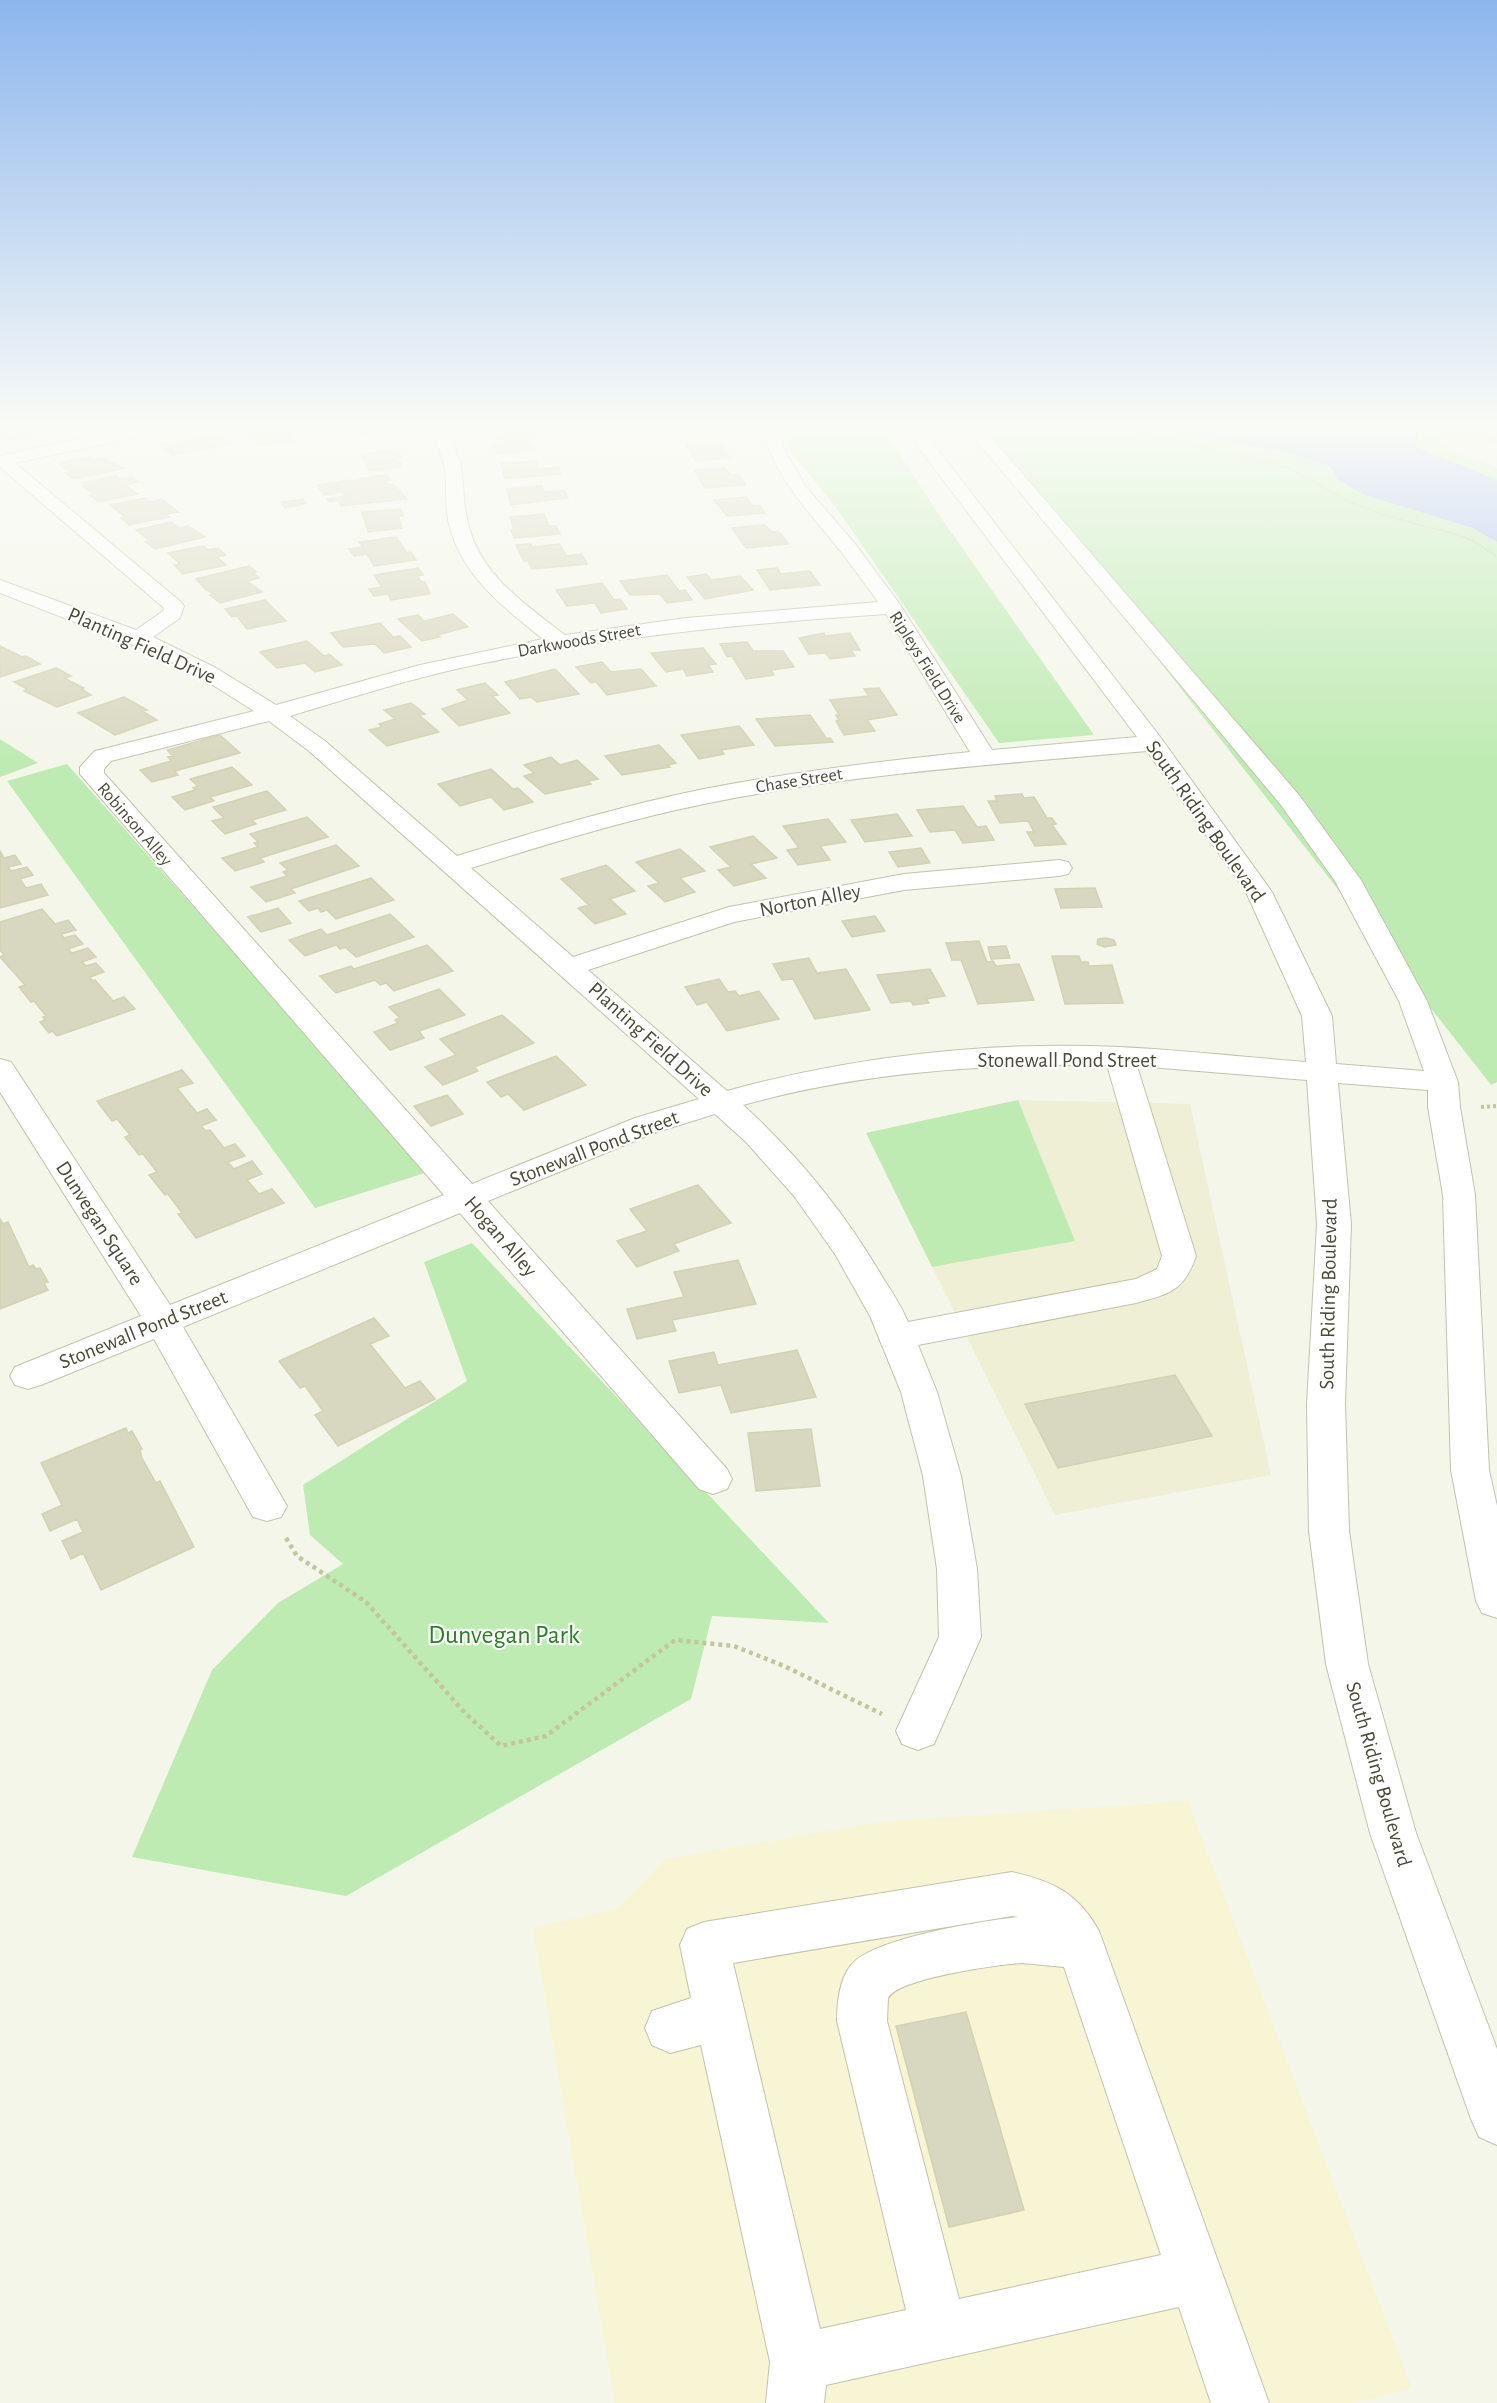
<svg xmlns="http://www.w3.org/2000/svg" width="1497" height="2403" font-family="'Alegreya Sans',sans-serif">
	<style>
		.residential { fill: #eaead8 }
		.commercial { fill: #f8f5d5 }
		.education { fill: #eeefd4 }
		.green { fill: #beebb2 }
		.water { fill: #a5b9f4 }
		.building { fill: #d8d7bf; stroke: #d3d2b2; stroke-width: 1.5 }
		.lines { fill: none; stroke-linecap: round; stroke-linejoin: round }
		.minor-casing { stroke: #c2c2ac; stroke-width: 2 }
		.path-far2 { stroke: #c4c49d; stroke-width: 2; stroke-dasharray: 1.5 1.5; stroke-linecap: butt }
		.path-far1 { stroke: #c4c49d; stroke-width: 4; stroke-dasharray: 3 3; stroke-linecap: butt }
		.path { stroke: #c4c49d; stroke-width: 4.5; stroke-dasharray: 4 4; stroke-linecap: butt }
		.minor { fill: #fff; fill-rule: evenodd }
		.labels { text-anchor: middle; stroke-width: 4.5; stroke-linejoin: round; paint-order: stroke }
		.far-street-label { font-size: 18px; fill: #4b4a38; stroke: #fff }
		.street-label { font-size: 21px; fill: #4b4a38; stroke: #fff }
		.near-park-label { font-size: 26px; fill: #2a8027; stroke: #fff }
	</style>
	<rect width="100%" height="100%" fill="#f5f6ea"/>
	<path class="residential" d="M 1438,428 L 1497,428 L 1497,468 L 1452,450 Z"/>
	<path class="commercial" d="M 1188,1801 L 1412,2388 L 1355,2403 L 615,2403 L 533,1928 L 617,1909 L 665,1859 L 881,1822 Z"/>
	<path class="education" d="M 1018,1100 L 1190,1104 L 1271,1475 L 1055,1515 L 866,1133 Z"/>
	<path class="green" d="M 788,428 L 883,428 L 939,515 L 1094,735 L 999,743 L 835,506 L 787,447 Z
		M 977,428 L 1438,428 L 1452,450 L 1497,468 L 1497,1082 L 1491,1085 Z
		M 0,739 L 38,763 L 0,777 Z
		M 67,764 L 428,1172 L 315,1208 L 7,781 Z
		M 1018,1100 L 1075,1241 L 932,1267 L 866,1133 Z
		M 472,1243 L 829,1623 L 712,1616 L 691,1699 L 346,1896 L 132,1857 L 212,1670 L 278,1603 L 343,1564 L 310,1535 L 303,1485 L 467,1381 L 424,1262 Z"/>
	<path class="water" d="M 1166,428 L 1420,428 L 1415,447 L 1497,480 L 1497,542 L 1473,528 L 1365,495 L 1338,480 L 1330,466 L 1284,451 L 1178,433 Z"/>
	<path class="building" d="M 8,428 L 16,428 L 23,431 L 32,429 L 40,433 L 6,441 L 0,437 L 0,430 Z
		M 288,428 L 296,436 L 289,437 L 293,441 L 259,446 L 249,434 Z
		M 322,428 L 386,428 L 390,433 L 359,435 L 356,432 L 328,436 Z
		M 677,428 L 723,428 L 725,432 L 680,435 Z
		M 1472,428 L 1497,428 L 1497,444 L 1488,443 L 1483,438 L 1491,438 L 1485,432 L 1477,433 Z
		M 522,430 L 524,433 L 533,432 L 537,438 L 528,439 L 534,450 L 498,454 L 494,446 L 500,446 L 493,433 Z
		M 222,435 L 232,444 L 172,455 L 160,444 Z
		M 717,442 L 731,458 L 695,461 L 686,444 Z
		M 397,450 L 401,457 L 396,457 L 402,467 L 370,471 L 361,454 Z
		M 88,457 L 93,460 L 103,458 L 125,468 L 74,479 L 65,473 L 70,472 L 58,463 Z
		M 536,461 L 539,469 L 558,467 L 561,474 L 505,479 L 501,463 Z
		M 725,468 L 731,475 L 737,474 L 742,479 L 746,485 L 705,488 L 694,470 Z
		M 386,475 L 391,480 L 385,481 L 388,484 L 395,486 L 407,499 L 342,506 L 337,500 L 330,502 L 327,499 L 346,496 L 342,492 L 324,495 L 317,485 Z
		M 116,476 L 121,479 L 132,477 L 139,482 L 126,485 L 137,494 L 98,502 L 90,495 L 95,494 L 83,487 L 86,486 L 82,483 Z
		M 542,486 L 544,492 L 564,490 L 568,498 L 511,505 L 507,489 Z
		M 746,497 L 753,506 L 760,506 L 765,513 L 727,516 L 714,500 Z
		M 145,498 L 150,502 L 162,499 L 178,512 L 166,514 L 169,517 L 129,525 L 121,518 L 125,517 L 110,505 Z
		M 303,499 L 306,503 L 300,505 L 285,508 L 281,502 Z
		M 401,509 L 403,516 L 398,516 L 402,528 L 368,532 L 362,512 Z
		M 544,514 L 549,526 L 556,526 L 560,534 L 514,538 L 511,530 L 514,529 L 510,517 Z
		M 171,522 L 179,528 L 188,526 L 205,537 L 155,549 L 146,542 L 150,541 L 136,530 Z
		M 765,525 L 772,532 L 778,531 L 789,544 L 746,548 L 732,528 Z
		M 396,537 L 407,553 L 411,552 L 416,560 L 374,566 L 367,554 L 354,556 L 349,549 L 363,547 L 359,542 Z
		M 531,544 L 532,547 L 560,544 L 566,556 L 582,554 L 587,564 L 532,569 L 528,561 L 524,561 L 516,545 Z
		M 203,546 L 208,550 L 218,548 L 226,555 L 217,557 L 226,565 L 183,574 L 174,565 L 180,564 L 168,553 Z
		M 249,566 L 256,572 L 253,573 L 259,578 L 247,581 L 262,592 L 220,603 L 210,595 L 214,594 L 206,590 L 196,579 Z
		M 418,568 L 423,575 L 417,576 L 422,582 L 425,582 L 430,594 L 391,600 L 388,594 L 374,596 L 369,589 L 382,587 L 374,575 Z
		M 777,568 L 781,574 L 810,571 L 820,585 L 770,590 L 757,570 Z
		M 706,574 L 711,580 L 740,576 L 753,590 L 705,599 L 687,577 Z
		M 667,575 L 679,591 L 685,590 L 692,600 L 667,603 L 660,594 L 630,595 L 620,581 Z
		M 602,583 L 614,600 L 620,599 L 627,609 L 601,613 L 595,603 L 567,606 L 556,590 Z
		M 265,600 L 286,621 L 247,629 L 237,616 L 232,617 L 225,609 Z
		M 453,614 L 468,627 L 437,635 L 440,637 L 422,641 L 398,619 L 418,615 L 424,621 Z
		M 380,623 L 393,637 L 400,636 L 411,647 L 384,653 L 375,644 L 343,647 L 331,633 Z
		M 824,633 L 825,636 L 850,633 L 860,650 L 851,650 L 855,656 L 830,659 L 826,653 L 809,654 L 799,638 Z
		M 307,641 L 324,656 L 329,654 L 342,665 L 315,672 L 305,663 L 277,668 L 260,652 Z
		M 747,642 L 753,651 L 783,651 L 794,667 L 771,670 L 774,675 L 746,679 L 732,656 L 727,657 L 720,644 Z
		M 0,646 L 22,657 L 26,656 L 40,664 L 0,677 Z
		M 703,648 L 716,664 L 708,665 L 713,672 L 687,676 L 683,669 L 666,672 L 651,653 Z
		M 602,662 L 611,672 L 641,669 L 656,686 L 607,695 L 596,682 L 591,683 L 576,667 Z
		M 56,668 L 71,676 L 64,678 L 84,688 L 82,689 L 91,695 L 57,707 L 24,691 L 27,689 L 14,682 Z
		M 555,669 L 579,694 L 537,702 L 531,697 L 520,699 L 505,682 Z
		M 485,683 L 498,695 L 492,696 L 510,713 L 459,726 L 442,709 L 468,700 L 457,690 Z
		M 879,688 L 897,715 L 867,720 L 875,731 L 844,735 L 836,721 L 839,720 L 836,715 L 839,715 L 830,700 L 869,696 L 864,689 Z
		M 124,697 L 147,710 L 142,711 L 157,720 L 115,735 L 78,713 Z
		M 411,703 L 425,714 L 419,715 L 439,732 L 387,746 L 369,730 L 382,727 L 379,724 L 395,719 L 384,710 Z
		M 810,715 L 827,739 L 830,738 L 833,742 L 775,746 L 756,719 Z
		M 739,726 L 754,745 L 721,750 L 724,754 L 699,759 L 681,735 Z
		M 220,735 L 240,753 L 175,771 L 178,775 L 152,782 L 140,770 L 171,761 L 168,757 L 173,756 L 167,750 Z
		M 659,745 L 676,763 L 668,765 L 670,767 L 622,775 L 605,756 Z
		M 551,757 L 560,765 L 577,760 L 598,779 L 588,781 L 591,784 L 545,794 L 524,776 L 534,773 L 524,765 Z
		M 232,767 L 252,785 L 210,797 L 214,801 L 185,810 L 172,797 L 195,790 L 193,788 L 198,786 L 190,779 Z
		M 491,769 L 513,789 L 518,788 L 533,802 L 504,810 L 491,797 L 460,806 L 438,784 Z
		M 267,791 L 286,810 L 252,820 L 256,824 L 225,834 L 212,821 L 224,818 L 213,807 Z
		M 1022,794 L 1024,798 L 1034,797 L 1047,818 L 1052,818 L 1056,824 L 1052,825 L 1066,844 L 1035,846 L 1027,832 L 1034,832 L 1028,821 L 1000,823 L 988,801 L 997,801 L 995,796 Z
		M 963,806 L 977,827 L 986,826 L 994,840 L 963,843 L 955,830 L 930,832 L 917,810 Z
		M 897,814 L 912,836 L 865,842 L 851,820 Z
		M 307,817 L 328,837 L 260,858 L 264,862 L 235,871 L 222,858 L 258,847 L 254,843 L 258,842 L 250,834 Z
		M 828,819 L 846,842 L 820,846 L 830,860 L 798,865 L 787,850 L 799,848 L 783,826 Z
		M 753,836 L 777,858 L 751,864 L 766,878 L 734,886 L 718,870 L 731,867 L 710,847 Z
		M 336,845 L 359,866 L 291,889 L 295,893 L 266,902 L 251,887 L 287,876 L 283,872 L 288,870 L 280,863 Z
		M 921,848 L 930,863 L 898,867 L 889,852 Z
		M 680,849 L 705,871 L 680,878 L 695,892 L 665,902 L 648,886 L 659,883 L 636,862 Z
		M 0,851 L 4,858 L 15,855 L 21,864 L 8,867 L 11,871 L 27,867 L 33,875 L 20,879 L 26,888 L 41,884 L 48,895 L 0,908 Z
		M 606,865 L 635,891 L 610,899 L 626,914 L 595,924 L 578,908 L 589,905 L 561,879 Z
		M 371,878 L 394,900 L 336,919 L 327,910 L 321,912 L 318,908 L 309,911 L 299,901 Z
		M 1095,888 L 1102,907 L 1061,908 L 1055,889 Z
		M 278,908 L 291,923 L 261,932 L 248,917 Z
		M 42,909 L 55,924 L 68,920 L 76,930 L 61,934 L 64,938 L 75,935 L 83,944 L 68,949 L 72,953 L 88,948 L 96,957 L 82,962 L 86,966 L 96,963 L 104,972 L 90,977 L 93,981 L 95,980 L 113,1001 L 124,997 L 135,1009 L 57,1036 L 52,1031 L 49,1033 L 40,1022 L 45,1020 L 43,1017 L 46,1016 L 34,1001 L 31,1002 L 19,987 L 25,985 L 0,957 L 4,955 L 0,950 L 0,922 Z
		M 390,914 L 414,937 L 356,957 L 345,947 L 340,949 L 336,945 L 305,956 L 289,940 L 321,929 L 327,935 Z
		M 875,916 L 885,931 L 852,937 L 842,921 Z
		M 1106,938 L 1114,940 L 1116,945 L 1104,947 L 1097,944 L 1098,939 Z
		M 979,941 L 987,962 L 993,961 L 996,966 L 1019,964 L 1034,1000 L 978,1004 L 961,960 L 952,960 L 946,943 Z
		M 427,945 L 453,971 L 394,991 L 386,983 L 380,985 L 375,980 L 336,993 L 320,976 L 351,966 L 354,969 Z
		M 1006,946 L 1010,958 L 991,959 L 988,947 Z
		M 1052,956 L 1079,956 L 1081,962 L 1088,962 L 1089,966 L 1112,965 L 1123,1003 L 1065,1004 Z
		M 809,958 L 817,973 L 846,969 L 870,1010 L 815,1019 L 793,979 L 782,980 L 773,964 Z
		M 930,969 L 945,996 L 926,999 L 929,1003 L 913,1005 L 911,1001 L 891,1003 L 877,975 Z
		M 719,979 L 728,992 L 735,991 L 739,996 L 759,991 L 779,1019 L 727,1031 L 707,1002 L 697,1005 L 685,987 Z
		M 439,989 L 465,1015 L 419,1031 L 424,1038 L 390,1050 L 374,1032 L 398,1023 L 395,1020 L 400,1018 L 389,1007 Z
		M 502,1015 L 534,1043 L 474,1067 L 478,1071 L 443,1085 L 425,1067 L 456,1055 L 440,1039 Z
		M 556,1056 L 586,1085 L 524,1110 L 508,1094 L 501,1097 L 487,1082 Z
		M 182,1070 L 193,1083 L 177,1088 L 197,1113 L 207,1109 L 216,1120 L 201,1126 L 206,1131 L 210,1130 L 224,1148 L 235,1144 L 245,1156 L 228,1162 L 234,1169 L 252,1161 L 262,1174 L 247,1180 L 259,1194 L 272,1189 L 284,1203 L 196,1238 L 178,1214 L 182,1213 L 168,1194 L 165,1195 L 149,1175 L 157,1172 L 143,1154 L 139,1155 L 125,1137 L 130,1135 L 117,1119 L 112,1121 L 97,1101 Z
		M 447,1095 L 463,1114 L 431,1126 L 414,1106 Z
		M 698,1185 L 731,1223 L 674,1244 L 679,1251 L 637,1267 L 617,1241 L 647,1231 L 630,1209 Z
		M 0,1219 L 3,1224 L 8,1222 L 29,1267 L 33,1265 L 36,1269 L 40,1268 L 48,1282 L 44,1283 L 48,1290 L 0,1309 Z
		M 738,1260 L 756,1304 L 672,1320 L 676,1331 L 637,1339 L 627,1309 L 684,1297 L 674,1272 Z
		M 374,1318 L 389,1336 L 370,1344 L 405,1388 L 420,1381 L 435,1399 L 338,1446 L 315,1415 L 323,1411 L 305,1386 L 300,1388 L 279,1361 Z
		M 797,1350 L 816,1397 L 731,1413 L 721,1385 L 679,1393 L 669,1361 L 714,1352 L 718,1365 Z
		M 1175,1375 L 1212,1436 L 1058,1468 L 1025,1404 Z
		M 126,1428 L 128,1433 L 132,1431 L 142,1449 L 140,1450 L 142,1458 L 156,1483 L 160,1481 L 194,1547 L 101,1590 L 83,1553 L 71,1559 L 62,1541 L 83,1532 L 77,1519 L 50,1531 L 42,1514 L 62,1505 L 41,1463 Z
		M 811,1429 L 820,1486 L 756,1491 L 748,1433 Z
		M 966,2012 L 1024,2210 L 949,2227 L 896,2026 Z"/>
	<g class="lines">
		<g class="minor-casing">
			<path id="minor" d="M 129,428 L 163,428 L 155,433 L 15,463 L 181,602 L 184,606 L 180,618 L 153,637 L 216,668 L 276,705 L 420,665 L 543,639 C 504,608 461,575 449,524 C 444,504 448,484 444,464 C 441,450 433,439 426,428 L 442,428 C 471,467 458,482 468,523 C 480,575 526,605 565,635 L 686,618 L 878,602 C 866,585 854,569 842,553 C 809,511 776,481 762,428 L 778,428 L 786,453 L 806,487 L 856,545 L 899,603 L 992,750 L 1137,737 L 904,428 L 921,428 L 1161,738 L 1272,892 L 1332,1016 L 1336,1064 L 1424,1071 L 1399,1001 L 1335,881 L 1281,805 L 966,428 L 983,428 L 1299,795 L 1361,880 L 1427,1001 L 1458,1082 L 1460,1107 L 1475,1195 L 1489,1470 L 1497,1506 L 1497,1618 L 1482,1613 L 1476,1601 L 1451,1470 L 1443,1195 L 1428,1107 L 1428,1090 L 1338,1083 L 1351,1224 L 1345,1404 L 1349,1531 L 1368,1664 L 1416,1833 L 1497,2049 L 1497,2145 L 1479,2137 L 1471,2119 L 1370,1833 L 1326,1664 L 1309,1531 L 1307,1404 L 1317,1224 L 1307,1080 L 1137,1066 L 1196,1256 C 1184,1291 1169,1294 1136,1303 L 918,1345 L 937,1392 L 961,1476 L 977,1569 L 981,1637 L 934,1744 L 918,1750 L 902,1744 L 896,1731 L 939,1637 L 937,1569 L 923,1476 L 901,1392 L 870,1316 L 835,1254 L 794,1196 L 746,1142 L 715,1114 L 657,1132 L 488,1201 L 727,1469 L 732,1479 L 727,1489 L 713,1494 L 699,1489 L 460,1213 L 183,1327 L 287,1506 L 281,1517 L 267,1521 L 253,1517 L 154,1339 L 41,1385 L 28,1389 L 15,1385 L 10,1376 L 15,1367 L 141,1316 L 0,1092 L 0,1059 L 11,1062 L 15,1068 L 170,1305 L 444,1195 L 80,774 L 80,767 L 95,751 L 254,711 L 200,677 L 154,653 L 0,593 L 0,580 L 136,630 L 163,611 L 164,608 L 0,467 L 0,456 ZM 886,614 L 970,752 C 881,761 792,772 704,789 C 620,806 538,831 457,856 L 325,741 L 290,716 C 354,697 418,676 484,663 C 616,636 751,623 886,614 ZM 269,721 L 309,751 L 699,1099 L 635,1118 L 472,1184 L 104,773 L 104,769 L 111,761 ZM 1147,751 L 1246,892 L 1302,1016 L 1306,1062 C 1244,1057 1182,1050 1119,1047 C 988,1041 853,1056 727,1091 L 588,970 L 734,922 L 904,890 L 1059,876 L 1068,874 L 1072,868 L 1068,862 L 1059,860 L 904,874 L 729,907 L 573,957 L 471,868 C 548,844 625,820 704,804 C 850,774 999,764 1147,751 ZM 1107,1065 L 1162,1256 L 1157,1269 L 1136,1279 L 908,1322 C 902,1307 892,1292 883,1278 C 845,1213 799,1156 743,1105 C 861,1072 985,1064 1107,1065 Z
				M 1012,1872 C 1053,1881 1078,1893 1099,1931 L 1269,2403 L 1211,2403 L 1179,2307 L 826,2385 L 824,2403 L 766,2403 L 770,2362 L 701,2045 L 670,2053 L 652,2045 L 645,2028 L 652,2011 L 691,1998 L 680,1945 L 687,1929 L 704,1922 ZM 1012,1916 L 1018,1917 C 981,1921 883,1937 855,1961 C 840,1974 837,2002 837,2021 L 906,2310 L 820,2329 L 733,1963 ZM 1022,1963 L 1064,1967 L 1161,2255 L 959,2299 L 887,2021 L 888,1998 C 899,1978 997,1965 1022,1963 Z"/>
		</g>
		<path class="path-far2" d="M 1132,428 L 1149,435 L 1288,468 L 1354,504 L 1397,519 L 1459,535 L 1477,543 L 1497,557"/>
		<path class="path-far1" d="M 1481,1107 L 1497,1106"/>
		<path class="path" d="M 286,1538 L 297,1556 L 366,1602 L 465,1713 L 501,1746 L 546,1736 L 675,1640 L 734,1646 L 784,1666 L 882,1714"/>
		<use href="#minor" class="minor"/>
	</g>
	<linearGradient id="sky" x2="0" y2="1"><stop stop-color="#8db6ed"/><stop offset="0.56" stop-color="#fafbf6"/><stop offset="1" stop-color="#fafbf6" stop-opacity="0"/></linearGradient>
	<rect width="1497" height="764" fill="url(#sky)"/>
	<g class="labels">
		<g class="far-street-label">
			<text transform="translate(579 640) rotate(-10)" y="6">Darkwoods Street</text>
			<text transform="translate(928 667) rotate(58)" y="6">Ripleys Field Drive</text>
			<text transform="translate(799 780) rotate(-9)" y="6">Chase Street</text>
			<text transform="translate(135 824) rotate(49)" y="6">Robinson Alley</text>
		</g>
		<g class="street-label">
			<text transform="translate(142 645) rotate(24)" y="7">Planting Field Drive</text>
			<text transform="translate(1206 821) rotate(55)" y="7">South Riding Boulevard</text>
			<text transform="translate(810 900) rotate(-11)" y="7">Norton Alley</text>
			<text transform="translate(651 1039) rotate(42)" y="7">Planting Field Drive</text>
			<text x="1067" y="1067">Stonewall Pond Street</text>
			<text transform="translate(594 1148) rotate(-21)" y="7">Stonewall Pond Street</text>
			<text transform="translate(100 1223) rotate(57)" y="7">Dunvegan Square</text>
			<text transform="translate(501 1236) rotate(49)" y="7">Hogan Alley</text>
			<text transform="translate(1328 1294) rotate(-89)" y="7">South Riding Boulevard</text>
			<text transform="translate(143 1329) rotate(-22)" y="7">Stonewall Pond Street</text>
			<text transform="translate(1379 1774) rotate(74)" y="7">South Riding Boulevard</text>
		</g>
		<g class="near-park-label">
			<text x="504" y="1643">Dunvegan Park</text>
		</g>
	</g>
</svg>
